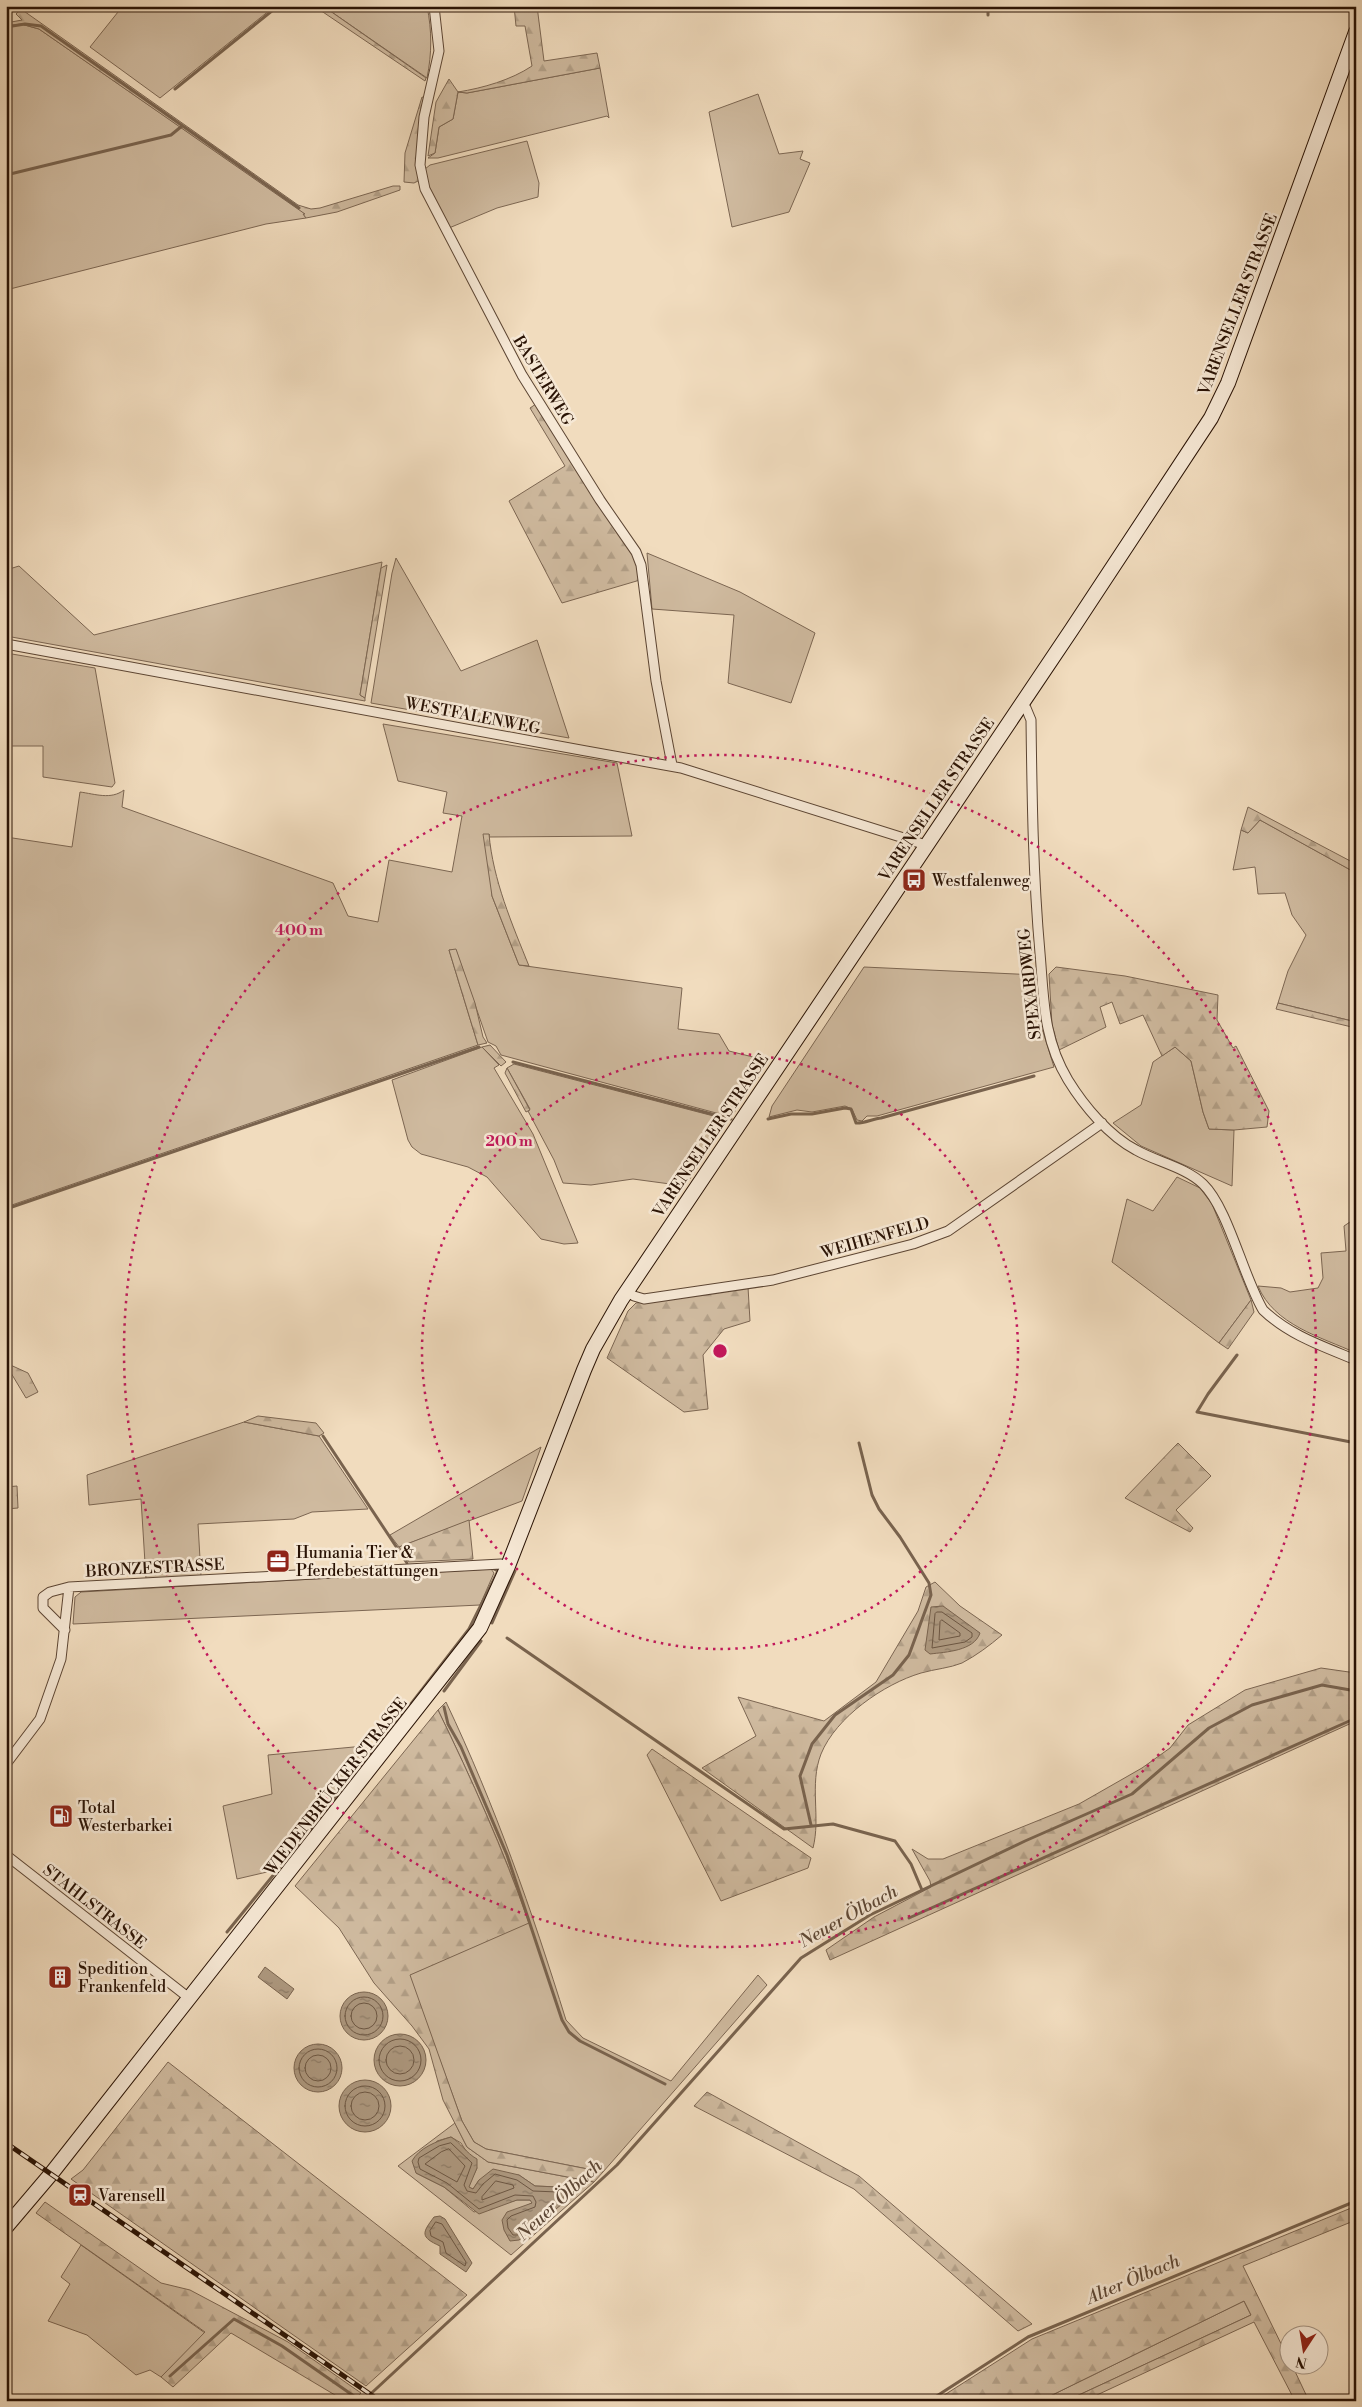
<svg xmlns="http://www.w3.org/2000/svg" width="1362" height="2407" font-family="'Libre Bodoni',serif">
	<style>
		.green { fill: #cfba9f; stroke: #7c6652; fill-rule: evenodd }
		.forest { fill: url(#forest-firs); stroke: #7c6652 }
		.water { fill: url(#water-ripples); stroke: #79634e }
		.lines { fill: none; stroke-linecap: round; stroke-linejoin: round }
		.shore { stroke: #6c5642; stroke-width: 1 }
		.stream { stroke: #79634e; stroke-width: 3 }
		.minor-casing { stroke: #5c4533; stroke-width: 11 }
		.secondary-casing { stroke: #2a1305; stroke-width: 16 }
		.minor { stroke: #f6e8d5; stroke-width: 9 }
		.secondary { stroke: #f6e8d5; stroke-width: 14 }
		.rail-casing { stroke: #2a1305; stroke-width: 5 }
		.rail { stroke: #f6e8d5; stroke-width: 3; stroke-dasharray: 9; stroke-linecap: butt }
		.ring { fill: none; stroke: #c2185b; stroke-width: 2.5; stroke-dasharray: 2.5 5 }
		.labels { text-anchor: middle; stroke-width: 5; stroke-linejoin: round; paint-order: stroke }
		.street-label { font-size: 16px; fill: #2a1305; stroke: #f6e8d5 }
		.poi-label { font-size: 16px; fill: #2a1305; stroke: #f6e8d5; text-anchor: start }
		.water-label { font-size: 18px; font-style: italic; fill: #5e4836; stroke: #f6e8d5 }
		.centre { fill: #c2185b; stroke: #f6e8d5; stroke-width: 2.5 }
		.ring-label { font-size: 15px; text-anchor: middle; font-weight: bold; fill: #c2185b; stroke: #f6e8d5; stroke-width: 5; stroke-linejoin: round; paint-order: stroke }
	</style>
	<defs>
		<pattern id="forest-firs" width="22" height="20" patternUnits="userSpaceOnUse" patternTransform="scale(1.25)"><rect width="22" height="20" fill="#cfba9f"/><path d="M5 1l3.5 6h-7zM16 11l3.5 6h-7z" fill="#b29f87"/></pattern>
		<pattern id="water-ripples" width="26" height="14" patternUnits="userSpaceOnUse" patternTransform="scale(1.25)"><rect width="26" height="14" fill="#ad987f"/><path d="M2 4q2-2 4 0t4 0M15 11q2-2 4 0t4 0" fill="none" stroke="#8d7b66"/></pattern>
	</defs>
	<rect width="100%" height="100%" fill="#f1dcbe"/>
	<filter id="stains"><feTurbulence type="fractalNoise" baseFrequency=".004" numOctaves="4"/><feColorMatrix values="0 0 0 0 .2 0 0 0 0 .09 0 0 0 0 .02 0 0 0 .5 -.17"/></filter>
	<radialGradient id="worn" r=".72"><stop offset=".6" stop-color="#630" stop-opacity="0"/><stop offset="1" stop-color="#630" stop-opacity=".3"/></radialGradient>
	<path class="green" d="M 112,6 L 275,6 L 160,98 L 90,47 L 118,12 Z
		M 323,6 L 427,6 C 432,31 432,53 427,78 Z
		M 21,24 L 39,29 L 306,214 L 304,215 L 306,218 L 266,224 L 6,290 L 6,26 Z
		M 600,68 L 609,118 L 607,116 L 438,158 L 428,158 L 435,153 L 439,127 L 453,119 L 458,92 L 467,93 Z
		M 758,94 L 779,154 L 803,151 L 800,159 L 810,163 L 789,212 L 732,227 L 709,112 Z
		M 527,141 L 539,183 L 538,197 L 497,208 L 449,228 L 428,186 L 425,169 L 430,165 Z
		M 647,553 L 740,592 L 815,633 L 791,703 L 728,683 L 734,615 L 652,609 Z
		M 396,558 L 461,671 L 537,640 L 569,738 L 371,703 L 392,573 Z
		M 382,562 L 360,695 L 365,698 L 365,701 L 6,636 L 6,570 L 19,566 L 94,635 Z
		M 6,653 L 95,668 L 115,783 L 112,787 L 43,777 L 43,746 L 6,746 Z
		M 383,724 L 617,763 L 632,836 L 489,837 L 489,834 L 492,896 L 519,965 L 682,988 L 678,1029 L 719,1034 L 729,1051 L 769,1061 L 731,1117 L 501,1055 L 496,1046 L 488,1042 L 456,950 L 449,950 L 478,1045 L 6,1207 L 6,837 L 72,847 L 80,792 C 95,794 111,800 124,790 L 122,807 L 333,883 L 348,916 L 378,922 L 389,860 L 452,872 L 462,816 L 443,813 L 447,792 L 398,781 Z
		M 1260,820 L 1356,873 L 1356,1022 L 1278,1003 L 1288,971 L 1306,935 L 1292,915 L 1285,893 L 1258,894 L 1255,867 L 1233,870 L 1241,830 L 1248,833 Z
		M 864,967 L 1037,975 L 1041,1025 L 1054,1067 L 877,1116 L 867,1116 L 862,1121 L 857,1120 L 852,1109 L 845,1106 L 812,1112 L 797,1110 L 769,1117 L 772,1106 Z
		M 482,1047 L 499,1065 L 494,1068 L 533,1134 L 578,1243 L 564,1244 L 541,1239 L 487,1177 L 468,1167 L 421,1154 L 412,1147 L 408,1140 L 392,1080 Z
		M 1175,1047 L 1191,1061 L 1203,1112 L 1209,1129 L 1234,1130 L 1232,1186 L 1141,1146 L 1113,1123 L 1141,1105 L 1153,1062 Z
		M 514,1064 L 729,1120 L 685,1186 L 633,1179 L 591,1185 L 563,1183 L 554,1160 L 528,1111 L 530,1109 L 507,1068 Z
		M 1177,1177 L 1200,1188 L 1212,1204 L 1251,1300 L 1219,1343 L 1112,1262 L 1127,1199 L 1153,1211 Z
		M 1356,1218 L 1356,1353 C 1321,1337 1274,1325 1258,1286 L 1281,1288 L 1290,1292 L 1318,1288 L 1323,1278 L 1321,1253 L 1346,1251 L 1344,1226 Z
		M 244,1422 L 319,1436 L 368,1509 L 312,1512 L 294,1519 L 198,1524 L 201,1576 L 146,1579 L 141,1499 L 89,1505 L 87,1475 Z
		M 541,1447 L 522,1501 L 399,1547 L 390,1535 Z
		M 491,1569 L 494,1573 L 480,1605 L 73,1624 L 75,1597 L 81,1592 Z
		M 446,1702 C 495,1805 532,1911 566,2020 L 583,2038 L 671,2081 L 758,1975 L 767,1985 L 603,2172 L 486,2149 L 474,2142 L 462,2121 L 409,1975 L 529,1922 C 503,1849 472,1780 438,1710 Z
		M 375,1745 L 301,1840 L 296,1841 L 267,1872 L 237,1879 L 223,1806 L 272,1794 L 268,1755 Z
		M 455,2123 L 467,2147 L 488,2162 L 594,2182 L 511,2255 L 398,2166 ZM 451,2137 L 461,2143 L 477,2168 L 468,2187 L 473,2189 L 479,2180 L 519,2175 L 535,2186 L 559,2187 L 564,2193 L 539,2223 L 519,2240 L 526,2206 L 532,2203 L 531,2200 L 517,2200 L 474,2212 L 444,2187 L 416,2173 L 437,2141 Z
		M 81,2245 L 205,2333 L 161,2377 L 150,2370 L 136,2375 L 87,2335 L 48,2321 L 70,2284 L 61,2277 Z
		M 1244,2301 L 1251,2315 L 1066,2401 L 1040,2401 Z"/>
	<path class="forest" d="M 314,6 L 323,6 L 426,78 L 425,81 Z
		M 514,6 L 537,6 L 544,61 L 597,53 L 600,68 L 467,93 L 458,92 L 453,119 L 439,127 L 435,153 L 428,156 L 436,102 L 449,79 L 458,92 C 483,88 511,80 532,66 L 525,26 L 516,26 Z
		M 21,9 L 298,205 L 311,209 L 320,208 L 393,186 L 400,186 L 400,190 L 337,212 L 306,218 L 303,214 L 305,214 L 39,29 L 21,24 L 6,26 L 6,23 L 22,20 L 16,14 Z
		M 422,97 L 425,98 L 420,180 L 414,183 L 404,182 L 405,153 Z
		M 536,404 L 634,556 L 640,580 L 562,603 L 509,501 L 565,466 L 530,408 Z
		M 387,565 L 365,698 L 360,695 L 381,568 Z
		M 1248,807 L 1356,864 L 1356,873 L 1260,820 L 1248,833 L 1241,830 Z
		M 483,834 L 489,834 C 493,880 512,924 529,966 L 519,965 L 492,896 Z
		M 456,949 L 475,1003 L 483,1037 L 487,1043 L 478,1045 L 449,950 Z
		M 1056,967 L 1125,976 L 1218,995 L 1217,1020 L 1233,1048 L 1236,1046 L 1269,1111 L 1267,1127 L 1234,1130 L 1209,1129 L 1203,1112 L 1191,1061 L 1175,1047 L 1162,1056 L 1143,1015 L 1120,1024 L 1112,1002 L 1100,1007 L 1106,1027 L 1059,1050 L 1052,1025 L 1049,974 Z
		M 1278,1003 L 1356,1022 L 1356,1028 L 1276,1009 Z
		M 490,1045 L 506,1062 L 501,1066 L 482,1047 Z
		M 507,1068 L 530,1110 L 526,1112 L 505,1073 Z
		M 748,1287 L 750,1321 L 724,1329 L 703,1355 L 708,1409 L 684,1412 L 607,1358 L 628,1311 L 636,1303 Z
		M 1251,1300 L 1254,1312 L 1228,1349 L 1219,1343 Z
		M 6,1363 L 28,1373 L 38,1392 L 26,1398 L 11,1373 L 6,1371 Z
		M 258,1416 L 316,1423 L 324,1433 L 319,1436 L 244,1422 Z
		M 1178,1443 L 1211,1476 L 1176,1510 L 1193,1528 L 1190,1532 L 1125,1498 Z
		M 17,1486 L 18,1508 L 6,1509 L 6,1487 Z
		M 469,1520 L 473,1559 L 409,1562 L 399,1547 Z
		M 935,1582 L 960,1606 L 1002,1635 C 989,1646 977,1655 962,1663 C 950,1668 935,1669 921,1673 C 884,1684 836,1717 821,1754 C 809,1785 821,1817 813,1848 L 702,1768 L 756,1736 L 738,1697 L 824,1721 L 876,1682 L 918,1611 L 926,1587 Z
		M 1321,1668 L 1356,1673 L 1356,1721 L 830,1960 L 826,1950 L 874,1917 L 931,1887 L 930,1881 L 912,1849 L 928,1859 L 943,1859 L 1079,1804 L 1142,1768 L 1170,1748 L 1188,1725 L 1245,1690 Z
		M 438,1710 C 472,1780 503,1849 529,1923 L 410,1975 L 462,2121 L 474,2142 L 486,2149 L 603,2172 L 594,2182 L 488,2162 L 467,2147 L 443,2100 L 429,2049 L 412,2026 L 374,1983 L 339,1928 L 295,1886 Z
		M 652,1749 L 811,1858 L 808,1868 L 721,1901 L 647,1755 Z
		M 168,2062 L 467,2295 L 366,2386 L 71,2179 L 83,2170 Z
		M 707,2092 L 859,2176 L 1032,2324 L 1018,2331 L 854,2189 L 694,2106 Z
		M 45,2202 L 161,2283 L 190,2290 L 288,2342 L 361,2393 L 353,2401 L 345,2401 L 231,2333 L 173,2387 L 161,2377 L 205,2332 L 36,2213 Z
		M 1356,2206 L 1356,2220 L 1243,2266 L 1289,2360 L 1290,2364 L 1292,2365 L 1309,2401 L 1295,2401 L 1254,2322 L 1084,2401 L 1066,2401 L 1251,2315 L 1244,2301 L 1040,2401 L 935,2401 L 1032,2339 Z"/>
	<path class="water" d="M 943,1606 L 980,1633 C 974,1651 946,1652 930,1654 L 925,1650 L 931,1607 Z
		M 265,1967 L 294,1989 L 287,1999 L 258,1977 Z
		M340 2016a24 24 0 1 1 48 0a24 24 0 1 1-48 0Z
		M374 2060a26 26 0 1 1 52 0a26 26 0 1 1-52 0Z
		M294 2068a24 24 0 1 1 48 0a24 24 0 1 1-48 0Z
		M339 2106a26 26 0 1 1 52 0a26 26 0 1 1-52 0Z
		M 451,2137 C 461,2143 466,2153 477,2159 L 477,2168 L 469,2187 L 473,2189 L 479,2180 L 493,2169 L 519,2175 L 535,2186 L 559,2187 L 564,2193 L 562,2204 L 519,2240 L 510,2241 L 504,2230 L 502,2220 L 507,2212 L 532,2203 L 530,2200 L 517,2200 L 479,2214 L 444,2187 L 416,2173 L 412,2161 C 419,2148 437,2141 451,2137 Z
		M 440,2216 L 445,2219 L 472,2263 L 466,2272 L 440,2254 L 440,2246 C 420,2237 422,2233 434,2217 Z"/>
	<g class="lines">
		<path class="shore" d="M 937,1612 L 942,1612 L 972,1633 L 972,1637 L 965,1642 L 932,1648 L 935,1614 Z
			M 942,1620 L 960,1633 L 960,1636 L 939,1640 L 940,1622 Z
			M345 2016a19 19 0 1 1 38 0a19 19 0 1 1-38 0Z
			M351 2016a13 13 0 1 1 26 0a13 13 0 1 1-26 0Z
			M379 2060a21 21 0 1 1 42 0a21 21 0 1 1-42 0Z
			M386 2060a14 14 0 1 1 28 0a14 14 0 1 1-28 0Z
			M299 2068a19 19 0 1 1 38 0a19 19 0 1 1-38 0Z
			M305 2068a13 13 0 1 1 26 0a13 13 0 1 1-26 0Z
			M345 2106a20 20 0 1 1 40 0a20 20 0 1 1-40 0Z
			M351 2106a14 14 0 1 1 28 0a14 14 0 1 1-28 0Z
			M 451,2143 L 472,2163 L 464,2185 L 467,2191 L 476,2193 L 483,2184 L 495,2174 L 517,2180 L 533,2191 L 558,2192 L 560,2196 L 558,2201 L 518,2235 L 513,2235 L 508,2228 L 507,2220 L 511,2216 L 535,2207 L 536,2202 L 533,2196 L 515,2195 L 479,2209 L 447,2183 L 420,2169 L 418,2162 L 419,2158 L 439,2146 Z
			M 449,2149 L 465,2166 L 457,2182 L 425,2164 L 441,2152 Z
			M 496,2181 L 513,2185 L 514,2188 L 482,2200 L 482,2197 Z
			M 436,2222 L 442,2224 L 466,2262 L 465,2266 L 446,2253 L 443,2242 L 431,2236 L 430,2231 Z"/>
		<path class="stream" d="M 988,15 L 988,6
			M 6,27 L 25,24 L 41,26 L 299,208
			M 175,89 L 278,6
			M 6,175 L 171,135 L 182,126
			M 513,1062 L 731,1119
			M 768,1119 L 791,1114 L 812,1114 L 845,1108 L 851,1109 L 856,1123 C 862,1124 873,1119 881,1118 L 1034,1076
			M 6,1209 L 479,1047
			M 1237,1355 L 1208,1394 L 1197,1412 L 1356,1443
			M 323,1436 L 407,1563
			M 492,1623 L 515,1571
			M 507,1638 L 784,1829 L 833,1824 L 895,1841 L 911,1864 L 922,1890
			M 444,1691 L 481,1641
			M 444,1707 L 448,1724 L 461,1747 L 507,1855 L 562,2020 L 569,2032 L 580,2041 L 665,2084
			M 811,1825 L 800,1776 L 812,1744 L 835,1715 L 893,1675 L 909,1655 L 931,1595 L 929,1583 L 900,1537 L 879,1509 L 872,1495 L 859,1443
			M 909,1918 L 1356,1718
			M 227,1932 L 383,1740 L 469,1629 L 498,1571 L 492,1568
			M 170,2376 L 234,2319 L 282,2346 L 361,2401
			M 363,2401 L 617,2165 L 801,1958 L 870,1915 L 1025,1841 L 1132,1794 L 1209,1728 L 1252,1705 L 1322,1685 L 1356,1691
			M 929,2401 L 1028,2337 L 1356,2201"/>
		<g class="minor-casing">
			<path id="minor" d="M 434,6 L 439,51 L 424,117 L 420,165 L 425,189 L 522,375 L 600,500 L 636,552 L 641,565 L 656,681 L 672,765
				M 6,644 L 586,751 L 681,768 L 926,845
				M 1021,705 L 1026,708 L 1031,720 C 1032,798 1033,875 1040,953 C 1044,999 1043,1039 1068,1080 C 1084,1106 1109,1136 1136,1150 C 1157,1162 1185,1167 1203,1184 C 1228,1208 1243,1276 1263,1310 C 1289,1335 1322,1346 1356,1360
				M 626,1291 L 634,1296 L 644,1299 L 773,1280 L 913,1244 L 948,1231 L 1102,1123
				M 65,1630 L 43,1608 L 43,1597 L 50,1592 L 69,1587 L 501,1564 L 508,1566
				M 6,1764 L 40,1719 L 61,1659 L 69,1587
				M 6,1855 L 189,1998"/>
		</g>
		<g class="secondary-casing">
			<path id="secondary" d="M 6,2227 L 51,2174 L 480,1628 L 508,1566 L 584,1370 L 593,1349 L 621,1300 L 1072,629 L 1211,418 L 1228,383 L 1356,32"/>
		</g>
		<use href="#minor" class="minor"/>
		<use href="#secondary" class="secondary"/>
		<g class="rail-casing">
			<path id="rail" d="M 6,2143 L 380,2401"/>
		</g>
		<use href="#rail" class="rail"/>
	</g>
	<g class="ring">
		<circle cx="720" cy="1351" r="298"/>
		<circle cx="720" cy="1351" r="596"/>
	</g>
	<defs>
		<g id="bus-square" transform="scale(1.25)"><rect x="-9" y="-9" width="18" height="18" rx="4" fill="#8f2418" stroke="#f6e8d5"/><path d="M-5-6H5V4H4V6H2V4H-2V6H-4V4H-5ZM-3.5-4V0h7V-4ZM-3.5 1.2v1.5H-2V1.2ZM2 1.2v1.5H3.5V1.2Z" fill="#fff"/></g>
		<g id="office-square" transform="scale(1.25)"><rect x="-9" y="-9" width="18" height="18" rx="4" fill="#8f2418" stroke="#f6e8d5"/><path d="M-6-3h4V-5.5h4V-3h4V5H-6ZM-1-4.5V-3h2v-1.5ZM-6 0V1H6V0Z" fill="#fff"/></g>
		<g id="fuel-square" transform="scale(1.25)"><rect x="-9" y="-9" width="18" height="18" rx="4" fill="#8f2418" stroke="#f6e8d5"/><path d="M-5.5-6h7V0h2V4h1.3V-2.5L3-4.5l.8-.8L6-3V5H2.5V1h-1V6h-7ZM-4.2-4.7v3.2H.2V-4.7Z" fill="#fff"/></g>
		<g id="building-square" transform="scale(1.25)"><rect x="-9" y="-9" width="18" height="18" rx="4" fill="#8f2418" stroke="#f6e8d5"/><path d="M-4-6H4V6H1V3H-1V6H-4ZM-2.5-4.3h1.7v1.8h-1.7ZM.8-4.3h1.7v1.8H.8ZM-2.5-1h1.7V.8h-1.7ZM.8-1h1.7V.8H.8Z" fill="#fff"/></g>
		<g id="station-square" transform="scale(1.25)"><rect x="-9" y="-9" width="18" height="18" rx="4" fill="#8f2418" stroke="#f6e8d5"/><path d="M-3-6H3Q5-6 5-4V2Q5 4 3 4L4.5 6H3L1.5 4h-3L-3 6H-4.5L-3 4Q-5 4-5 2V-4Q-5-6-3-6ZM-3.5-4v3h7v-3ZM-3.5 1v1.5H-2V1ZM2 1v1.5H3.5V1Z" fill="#fff"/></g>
	</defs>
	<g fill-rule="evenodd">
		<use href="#bus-square" x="914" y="880"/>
		<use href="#office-square" x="278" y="1561"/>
		<use href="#fuel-square" x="61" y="1816"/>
		<use href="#building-square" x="60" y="1977"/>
		<use href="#station-square" x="80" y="2195"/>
	</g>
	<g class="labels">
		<g class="street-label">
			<text transform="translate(1237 304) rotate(-69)" y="6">VARENSELLER STRASSE</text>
			<text transform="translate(544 380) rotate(59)" y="6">BASTERWEG</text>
			<text transform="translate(473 715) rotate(11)" y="6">WESTFALENWEG</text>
			<text transform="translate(936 799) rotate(-56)" y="6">VARENSELLER STRASSE</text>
			<text transform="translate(1029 984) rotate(-96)" y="6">SPEXARDWEG</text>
			<text transform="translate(710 1135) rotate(-56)" y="6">VARENSELLER STRASSE</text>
			<text transform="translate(875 1237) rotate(-16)" y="6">WEIHENFELD</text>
			<text transform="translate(155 1567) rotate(-3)" y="6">BRONZESTRASSE</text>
			<text transform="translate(335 1786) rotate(-52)" y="6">WIEDENBRÜCKER STRASSE</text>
			<text transform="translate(95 1906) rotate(38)" y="6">STAHLSTRASSE</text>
		</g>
		<g class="poi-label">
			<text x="932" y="886">Westfalenweg</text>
			<text x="296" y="1558">Humania Tier &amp;<tspan x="296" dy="18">Pferdebestattungen</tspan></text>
			<text x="78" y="1813">Total<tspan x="78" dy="18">Westerbarkei</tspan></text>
			<text x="78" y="1974">Spedition<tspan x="78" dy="18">Frankenfeld</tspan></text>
			<text x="98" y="2201">Varensell</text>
		</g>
		<g class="water-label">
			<text transform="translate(848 1916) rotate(-29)" y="6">Neuer Ölbach</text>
			<text transform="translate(559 2200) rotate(-43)" y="6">Neuer Ölbach</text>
			<text transform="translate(1133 2279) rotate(-23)" y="6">Alter Ölbach</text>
		</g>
	</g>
	<circle cx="720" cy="1351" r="8" class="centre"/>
	<g class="ring-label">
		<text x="299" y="935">400 m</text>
		<text x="509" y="1146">200 m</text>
	</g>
	<rect width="1362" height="2407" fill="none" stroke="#f1dcbe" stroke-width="25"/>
	<rect x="8" y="8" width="1347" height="2392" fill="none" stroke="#2a1305" stroke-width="2.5"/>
	<rect x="12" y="12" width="1337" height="2382" fill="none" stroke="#2a1305"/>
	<g transform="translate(1304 2350) rotate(192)"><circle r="24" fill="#f6e8d5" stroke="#a49382"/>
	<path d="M0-4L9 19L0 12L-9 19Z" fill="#8f2418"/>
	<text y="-8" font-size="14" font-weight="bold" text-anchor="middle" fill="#2a1305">N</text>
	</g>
	<rect width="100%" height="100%" filter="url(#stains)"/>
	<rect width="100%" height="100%" fill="url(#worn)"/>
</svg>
